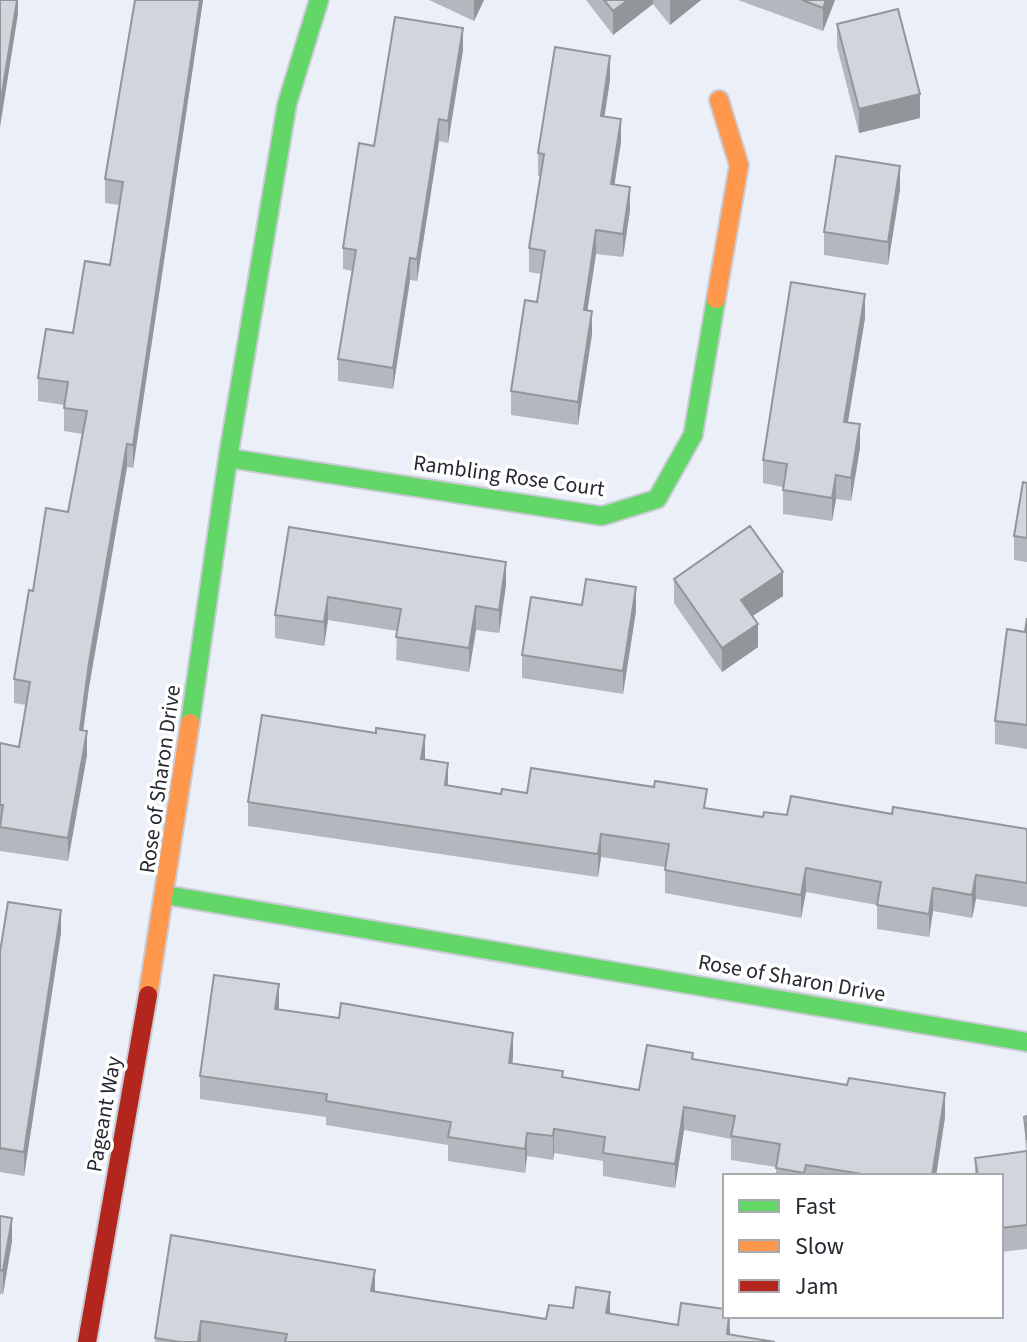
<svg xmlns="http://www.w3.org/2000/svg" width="1027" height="1342" font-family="'Source Sans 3',sans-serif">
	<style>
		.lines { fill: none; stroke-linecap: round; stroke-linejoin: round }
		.fast-casing { stroke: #c9ccd4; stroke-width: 22 }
		.slow-casing { stroke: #c9ccd4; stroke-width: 22 }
		.jam-casing { stroke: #c9ccd4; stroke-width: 22 }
		.fast { stroke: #63d668; stroke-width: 18 }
		.slow { stroke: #ff974d; stroke-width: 18 }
		.jam { stroke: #b3261e; stroke-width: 18 }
		.wall { fill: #b4b7bd }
		.shaded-wall { fill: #92959a }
		.building { fill: #d1d5dc; stroke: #92959a; stroke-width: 2 }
		.labels { text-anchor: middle; stroke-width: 7; stroke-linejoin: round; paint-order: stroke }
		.street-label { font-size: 22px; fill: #252930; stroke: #fff }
	</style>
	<rect width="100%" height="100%" fill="#ebeff8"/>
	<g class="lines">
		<g class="fast-casing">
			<path id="fast" d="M 228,458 L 602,516 L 657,499 L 693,435 L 716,299
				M 190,723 L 228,458 L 287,104 L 319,0
				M 166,895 L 1027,1042"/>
		</g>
		<g class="slow-casing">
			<path id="slow" d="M 716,299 L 739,165 L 719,100
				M 148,995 L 190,723"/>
		</g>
		<g class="jam-casing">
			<path id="jam" d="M 87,1342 L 148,995"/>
		</g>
		<use href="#fast" class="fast"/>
		<use href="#slow" class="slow"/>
		<use href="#jam" class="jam"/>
	</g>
	<path class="wall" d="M 135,0 L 203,0 L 133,468 L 127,467 L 89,687 L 83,731 L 87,755 L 68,861 L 0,851 L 0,743 L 19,747 L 26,705 L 14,703 L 14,679 L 33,591 L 68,512 L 82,434 L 64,431 L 64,405 L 38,401 L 38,378 L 73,333 L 110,265 L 119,205 L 105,203 L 105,179 Z
		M 429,0 L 484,0 L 474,21 Z
		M 586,0 L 701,0 L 670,25 L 653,4 L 613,35 Z
		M 738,0 L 835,0 L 823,31 Z
		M 837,24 L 920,118 L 859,133 L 837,47 Z
		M 463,50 L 448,143 L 439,141 L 417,281 L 410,280 L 393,389 L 338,381 L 338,359 L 352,271 L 343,269 L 343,248 L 374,146 Z
		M 610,80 L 604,116 L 621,142 L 614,184 L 630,210 L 623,257 L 596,254 L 587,310 L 592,334 L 578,425 L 511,415 L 511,391 L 537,302 L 541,274 L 529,272 L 529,248 L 540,176 L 538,176 L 538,153 Z
		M 900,189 L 888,265 L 824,255 L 824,232 Z
		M 865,318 L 848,422 L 860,448 L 851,501 L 836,499 L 832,521 L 783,514 L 783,487 L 763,483 L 763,460 Z
		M 1027,483 L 1027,562 L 1014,560 L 1014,536 Z
		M 289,527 L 506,585 L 499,633 L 476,630 L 469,672 L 396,660 L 397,631 L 328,620 L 324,646 L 275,638 L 275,615 Z
		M 674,579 L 783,596 L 753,616 L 758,647 L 722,672 L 674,603 Z
		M 582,605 L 636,611 L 623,694 L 522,678 L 522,655 Z
		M 1027,618 L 1027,749 L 995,744 L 995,721 L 1025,632 Z
		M 448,786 L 501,794 L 527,793 L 707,808 L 763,817 L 787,815 L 892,814 L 1027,829 L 1027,907 L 976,899 L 972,918 L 933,911 L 929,937 L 877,929 L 877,905 L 806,892 L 801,918 L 665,893 L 665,867 L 601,857 L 598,877 L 248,826 L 248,802 Z
		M 61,933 L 24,1176 L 0,1172 L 0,1173 L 0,952 Z
		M 513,1057 L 512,1064 L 563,1077 L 639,1090 L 693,1059 L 945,1117 L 936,1176 L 776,1176 L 776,1167 L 731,1160 L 731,1139 L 684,1130 L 675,1188 L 603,1176 L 603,1161 L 554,1153 L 553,1160 L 527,1156 L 525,1173 L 448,1161 L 448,1145 L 326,1125 L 326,1117 L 200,1099 L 200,1076 Z
		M 1027,1116 L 1027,1249 L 1001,1252 L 1001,1176 L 975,1176 L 975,1158 L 1026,1152 L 1024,1117 Z
		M 0,1216 L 12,1241 L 3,1294 L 0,1294 Z
		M 171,1235 L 375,1292 L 546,1319 L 610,1314 L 678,1325 L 730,1316 L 730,1335 L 775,1342 L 155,1342 Z"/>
	<path class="shaded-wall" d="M 17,0 L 18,0 L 18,14 L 0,127 L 0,105 Z
		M 200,0 L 203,0 L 133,468 L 133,445 Z
		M 474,0 L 484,0 L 474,21 Z
		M 628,0 L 653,0 L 653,4 L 613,35 L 613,11 Z
		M 671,0 L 701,0 L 670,25 L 670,1 Z
		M 826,0 L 835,0 L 823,31 L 823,8 Z
		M 463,28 L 463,50 L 448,143 L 448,121 Z
		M 610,56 L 610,80 L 601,139 L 601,116 Z
		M 920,94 L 920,118 L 859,133 L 859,109 Z
		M 439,119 L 439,141 L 417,281 L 417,259 Z
		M 621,119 L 621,142 L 611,207 L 611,184 Z
		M 900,166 L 900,189 L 888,265 L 888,242 Z
		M 630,187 L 630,210 L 623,257 L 623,234 Z
		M 596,230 L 596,254 L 584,333 L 584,310 Z
		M 410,258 L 410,280 L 393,389 L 393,368 Z
		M 865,294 L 865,318 L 844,445 L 844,422 Z
		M 592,311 L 592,334 L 578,425 L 578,402 Z
		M 860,424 L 860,448 L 851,501 L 851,478 Z
		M 127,444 L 127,467 L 89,687 L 80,754 L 80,730 L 89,663 Z
		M 836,475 L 836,499 L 832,521 L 832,498 Z
		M 506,562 L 506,585 L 499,633 L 499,610 Z
		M 783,572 L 783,596 L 741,623 L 741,600 Z
		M 636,587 L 636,611 L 623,694 L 623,671 Z
		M 328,597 L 328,620 L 324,646 L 324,622 Z
		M 476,606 L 476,630 L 469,672 L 469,648 Z
		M 758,624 L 758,647 L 722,672 L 722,648 Z
		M 87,731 L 87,755 L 68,861 L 68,838 Z
		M 425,735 L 425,758 L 421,783 L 421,759 Z
		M 448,763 L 448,787 L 445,785 Z
		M 601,834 L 601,857 L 598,877 L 598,854 Z
		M 806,868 L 806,892 L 801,918 L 801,895 Z
		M 976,875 L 976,899 L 972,918 L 972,895 Z
		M 933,888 L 933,911 L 929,937 L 929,914 Z
		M 61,910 L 61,933 L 24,1176 L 24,1152 Z
		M 279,984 L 279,1008 L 275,1032 L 275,1009 Z
		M 513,1033 L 513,1057 L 509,1087 L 509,1063 Z
		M 945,1093 L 945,1117 L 936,1176 L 932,1176 Z
		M 684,1107 L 684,1130 L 675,1188 L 675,1164 Z
		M 554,1129 L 554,1153 L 553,1160 L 553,1136 Z
		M 527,1133 L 527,1156 L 525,1173 L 525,1149 Z
		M 12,1218 L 12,1241 L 3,1294 L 3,1271 Z
		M 375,1270 L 375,1293 L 371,1291 Z
		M 610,1292 L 610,1315 L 606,1313 Z
		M 729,1316 L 730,1334 L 729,1342 L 727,1334 Z
		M 201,1321 L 201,1342 L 198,1342 Z"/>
	<path class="building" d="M 0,0 L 17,0 L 0,105 Z
		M 135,0 L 200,0 L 133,445 L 127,444 L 89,663 L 80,730 L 87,731 L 68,838 L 0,827 L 3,805 L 0,805 L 0,743 L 19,747 L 30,682 L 14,679 L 29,590 L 33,591 L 46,508 L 68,512 L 87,411 L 64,408 L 68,382 L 38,378 L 46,329 L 73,333 L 85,261 L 110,265 L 123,182 L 105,179 Z
		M 604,0 L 628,0 L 613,11 Z
		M 802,0 L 826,0 L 823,8 Z
		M 898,9 L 920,94 L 859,109 L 837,24 Z
		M 395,17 L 463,28 L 448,121 L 439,119 L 417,259 L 410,258 L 393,368 L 338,359 L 356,250 L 343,248 L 359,143 L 374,146 Z
		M 555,47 L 610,56 L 601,116 L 621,119 L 611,184 L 630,187 L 623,234 L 596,230 L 584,310 L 592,311 L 578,402 L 511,391 L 525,300 L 537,302 L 545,251 L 529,248 L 544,154 L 538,153 Z
		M 836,156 L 900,166 L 888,242 L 824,232 Z
		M 791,282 L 865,294 L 844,422 L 860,424 L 851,478 L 836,475 L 832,498 L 783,490 L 787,464 L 763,460 Z
		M 1023,482 L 1027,483 L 1027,538 L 1014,536 Z
		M 750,526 L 783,572 L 741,600 L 758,624 L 722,648 L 674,579 Z
		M 289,527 L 506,562 L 499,610 L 476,606 L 469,648 L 396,637 L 401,609 L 328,597 L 324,622 L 275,615 Z
		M 586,579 L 636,587 L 623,671 L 522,655 L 531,597 L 582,605 Z
		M 1027,618 L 1027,725 L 995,721 L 1007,629 L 1025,632 Z
		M 262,715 L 376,733 L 376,728 L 425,735 L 421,759 L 448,763 L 445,785 L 501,794 L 502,789 L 527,793 L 531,768 L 654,787 L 655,781 L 707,789 L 704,808 L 763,817 L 764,812 L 787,815 L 791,796 L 892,814 L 893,807 L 1027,829 L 1027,883 L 976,875 L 972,895 L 933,888 L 929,914 L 877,905 L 881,882 L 806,868 L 801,895 L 665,870 L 669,844 L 601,834 L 598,854 L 248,802 Z
		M 8,902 L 61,910 L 24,1152 L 0,1148 L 0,1150 L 0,952 Z
		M 214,975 L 279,984 L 275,1009 L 339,1018 L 341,1003 L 513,1033 L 509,1063 L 563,1071 L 562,1077 L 639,1090 L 647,1045 L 693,1053 L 692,1059 L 847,1085 L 849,1078 L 945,1093 L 932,1176 L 874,1176 L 806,1165 L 804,1173 L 776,1168 L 780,1144 L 731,1136 L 735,1116 L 684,1107 L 675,1164 L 603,1153 L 605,1137 L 554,1129 L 553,1136 L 527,1133 L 525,1149 L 448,1137 L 451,1122 L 326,1101 L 327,1094 L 200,1076 Z
		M 1027,1116 L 1027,1140 L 1024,1117 Z
		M 1027,1151 L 1027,1225 L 1001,1228 L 1001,1176 L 978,1176 L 975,1158 Z
		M 0,1216 L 12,1218 L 3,1271 L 0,1270 Z
		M 171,1235 L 375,1270 L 371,1291 L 546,1319 L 549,1305 L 573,1308 L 576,1287 L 610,1292 L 606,1313 L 678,1325 L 681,1303 L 725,1309 L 725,1316 L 729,1316 L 727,1334 L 775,1342 L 285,1342 L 287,1334 L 201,1321 L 198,1342 L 180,1342 L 155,1338 Z"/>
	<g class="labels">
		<g class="street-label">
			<text transform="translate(509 475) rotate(8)" y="8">Rambling Rose Court</text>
			<text transform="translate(159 779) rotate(-82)" y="8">Rose of Sharon Drive</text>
			<text transform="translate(792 977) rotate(10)" y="8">Rose of Sharon Drive</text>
			<text transform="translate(103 1114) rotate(-80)" y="8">Pageant Way</text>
		</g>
	</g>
	<rect x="723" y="1174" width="280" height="144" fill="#ffffff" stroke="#a8a9ac" stroke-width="2"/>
	<rect x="739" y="1200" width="40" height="12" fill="#63d668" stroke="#a8a9ac" stroke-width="2"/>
	<text x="795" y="1214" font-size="24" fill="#252930">Fast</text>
	<rect x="739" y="1240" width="40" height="12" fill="#ff974d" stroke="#a8a9ac" stroke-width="2"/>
	<text x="795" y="1254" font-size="24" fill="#252930">Slow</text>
	<rect x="739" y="1280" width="40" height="12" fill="#b3261e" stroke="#a8a9ac" stroke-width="2"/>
	<text x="795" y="1294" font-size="24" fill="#252930">Jam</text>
</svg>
